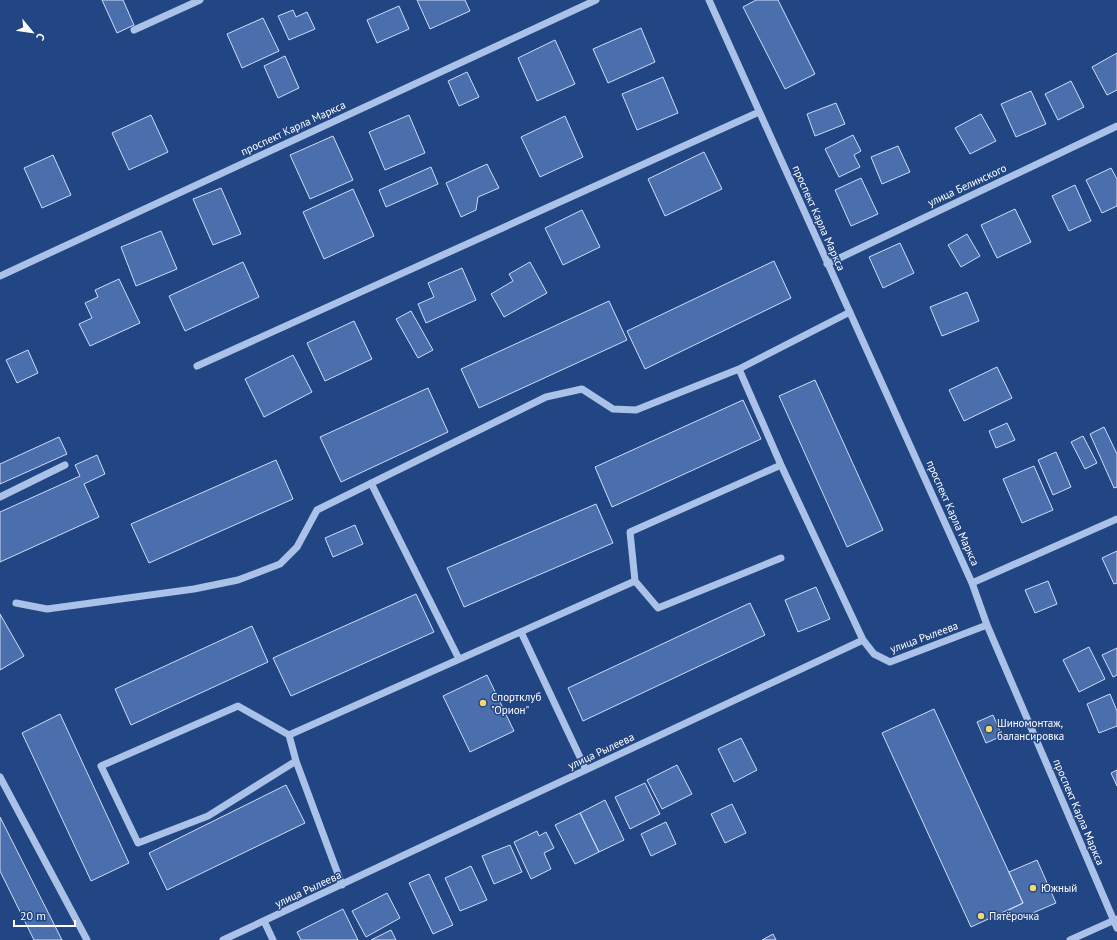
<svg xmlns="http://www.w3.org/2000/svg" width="1117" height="940" font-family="'PT Sans',sans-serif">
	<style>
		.building { fill: #4b6fac; stroke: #ceddf6 }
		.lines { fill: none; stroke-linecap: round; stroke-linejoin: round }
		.minor { stroke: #aac1e8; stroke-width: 7 }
		.poi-dot { fill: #f4d86d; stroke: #224583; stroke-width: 1.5 }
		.labels { text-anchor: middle; stroke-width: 3; stroke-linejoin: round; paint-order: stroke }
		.street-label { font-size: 11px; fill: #fff; stroke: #224583 }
		.poi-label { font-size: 11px; fill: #fff; stroke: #224583; text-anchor: start }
	</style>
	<rect width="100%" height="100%" fill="#224583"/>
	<path class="building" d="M 102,0 L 123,0 L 134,25 L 117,33 Z
		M 417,0 L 465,0 L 470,11 L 430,29 Z
		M 756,0 L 778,0 L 815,74 L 785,89 L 743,7 Z
		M 399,6 L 409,29 L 377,43 L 367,20 Z
		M 293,10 L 296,17 L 307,12 L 315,29 L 289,40 L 278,16 Z
		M 263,18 L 279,51 L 242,68 L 227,34 Z
		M 641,28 L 655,62 L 608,83 L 593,49 Z
		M 555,40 L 575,84 L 537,101 L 518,58 Z
		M 1117,53 L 1117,90 L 1107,95 L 1092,67 Z
		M 285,56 L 299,88 L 278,98 L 264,66 Z
		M 467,72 L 479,97 L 459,106 L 448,81 Z
		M 663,77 L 678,113 L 637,130 L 622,94 Z
		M 1071,81 L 1084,107 L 1058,120 L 1045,94 Z
		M 1031,91 L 1046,124 L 1016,137 L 1001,104 Z
		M 836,103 L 845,124 L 815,136 L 807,114 Z
		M 981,114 L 996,141 L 970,154 L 955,128 Z
		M 151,115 L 168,152 L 129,170 L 112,133 Z
		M 409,115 L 425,153 L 385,170 L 369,132 Z
		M 565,116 L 583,157 L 540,177 L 521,137 Z
		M 853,135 L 861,151 L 854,155 L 860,167 L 839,177 L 825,149 Z
		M 333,136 L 353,180 L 310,199 L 290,155 Z
		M 898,146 L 910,172 L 882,184 L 871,157 Z
		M 704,152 L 722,189 L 665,216 L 648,179 Z
		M 53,155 L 71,195 L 42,208 L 24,168 Z
		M 487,164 L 499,188 L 478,197 L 476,210 L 461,217 L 446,183 Z
		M 431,167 L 438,184 L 386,207 L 379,190 Z
		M 1111,168 L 1117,179 L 1117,206 L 1102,213 L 1086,180 Z
		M 861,178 L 878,214 L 851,226 L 835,190 Z
		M 1075,185 L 1091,221 L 1069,231 L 1052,196 Z
		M 221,188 L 241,234 L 213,245 L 193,199 Z
		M 353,189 L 374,236 L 324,259 L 303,212 Z
		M 1015,209 L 1031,242 L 997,258 L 981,225 Z
		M 582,210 L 600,247 L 563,265 L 545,228 Z
		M 161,231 L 177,269 L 136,286 L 121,247 Z
		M 967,234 L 980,256 L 961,267 L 948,245 Z
		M 900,243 L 914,273 L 883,288 L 869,257 Z
		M 774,261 L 791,298 L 645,369 L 627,331 Z
		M 243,262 L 259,297 L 185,331 L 169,296 Z
		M 530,262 L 547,293 L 504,317 L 491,294 L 513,281 L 509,274 Z
		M 462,268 L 476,300 L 426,323 L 418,304 L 434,297 L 428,283 Z
		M 119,279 L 140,323 L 90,346 L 79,324 L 92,318 L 85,303 L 98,297 L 95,290 Z
		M 967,292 L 979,321 L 942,336 L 930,307 Z
		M 609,301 L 627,340 L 479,408 L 461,369 Z
		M 411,311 L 433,350 L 418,358 L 396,319 Z
		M 354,321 L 372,359 L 325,381 L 307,343 Z
		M 28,350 L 38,373 L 17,383 L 6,360 Z
		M 293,355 L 312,392 L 264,417 L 245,379 Z
		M 997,367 L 1012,398 L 964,421 L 949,390 Z
		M 815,380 L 883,530 L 847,547 L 779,396 Z
		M 428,388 L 448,432 L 341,482 L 320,437 Z
		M 743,400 L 761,439 L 612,507 L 595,467 Z
		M 1007,423 L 1015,440 L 996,448 L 989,431 Z
		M 1104,427 L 1117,454 L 1117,487 L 1114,488 L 1090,434 Z
		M 1083,436 L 1097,463 L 1085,469 L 1071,442 Z
		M 59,437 L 67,454 L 0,484 L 0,464 Z
		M 1056,452 L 1071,487 L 1053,495 L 1038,460 Z
		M 97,455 L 105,474 L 84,484 L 99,517 L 0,562 L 0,512 L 80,476 L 75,465 Z
		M 276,460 L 293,499 L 149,563 L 131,524 Z
		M 1034,466 L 1053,510 L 1022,523 L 1003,479 Z
		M 596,504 L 613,543 L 464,607 L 447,568 Z
		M 355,525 L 363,544 L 333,557 L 325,538 Z
		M 1117,551 L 1117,583 L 1114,584 L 1102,558 Z
		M 1048,581 L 1057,604 L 1035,613 L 1025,590 Z
		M 816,587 L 830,619 L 798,632 L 785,600 Z
		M 416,594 L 434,632 L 291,696 L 273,658 Z
		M 750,603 L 765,635 L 583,721 L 568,688 Z
		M 0,614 L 24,656 L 0,670 Z
		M 252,626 L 268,662 L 131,725 L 115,689 Z
		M 1089,647 L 1105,679 L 1079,692 L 1063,660 Z
		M 1117,648 L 1117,675 L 1113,677 L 1102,655 Z
		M 487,675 L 514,731 L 470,752 L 443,696 Z
		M 1110,694 L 1117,711 L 1117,726 L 1099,733 L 1087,704 Z
		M 934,709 L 1023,903 L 971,927 L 882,733 Z
		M 60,714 L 129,863 L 91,881 L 22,733 Z
		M 993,715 L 1002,736 L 986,743 L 977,722 Z
		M 741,738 L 757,770 L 734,782 L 718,749 Z
		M 677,765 L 692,794 L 662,809 L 647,780 Z
		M 1117,770 L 1117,786 L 1111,773 Z
		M 645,783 L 660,814 L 630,829 L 615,797 Z
		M 286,785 L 305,823 L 167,890 L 149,853 Z
		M 605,800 L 624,840 L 599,852 L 580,813 Z
		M 732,804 L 746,833 L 725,843 L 711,814 Z
		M 580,813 L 599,852 L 575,864 L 555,825 Z
		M 0,817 L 62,940 L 34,940 L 0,871 Z
		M 666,822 L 676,844 L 651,856 L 641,834 Z
		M 537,831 L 539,836 L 546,832 L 554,848 L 544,853 L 551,869 L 531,879 L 514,842 Z
		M 510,845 L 522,872 L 494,884 L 482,856 Z
		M 1037,860 L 1056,903 L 1014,921 L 1009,910 L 1023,903 L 1009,872 Z
		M 471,866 L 487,900 L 460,911 L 445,878 Z
		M 429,874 L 453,925 L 433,934 L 409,883 Z
		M 387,893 L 400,918 L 366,937 L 352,911 Z
		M 343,909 L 358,940 L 301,940 L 297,932 Z
		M 391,930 L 396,940 L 371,940 Z
		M 773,934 L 776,940 L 762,940 Z"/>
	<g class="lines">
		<path class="minor" d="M 709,0 L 972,583 L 987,625 L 1117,928
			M 134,30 L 200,0
			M 827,264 L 1117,126
			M 0,276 L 596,0
			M 197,366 L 759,112
			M 739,369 L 781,465 L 863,640
			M 371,483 L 459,659
			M 0,497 L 65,465
			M 635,581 L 658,608 L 781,558
			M 972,583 L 1117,519
			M 16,603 L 47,609 L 194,589 L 238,580 L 280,564 L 297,547 L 317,510 L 546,397 L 582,389 L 613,409 L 636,410 L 739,369 L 850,312
			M 521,632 L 586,770
			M 289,735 L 296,761 L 208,816 L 138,843 L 101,766 L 238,706 L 289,735 L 635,581 L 630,532 L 781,465
			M 296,761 L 342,885
			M 0,777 L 87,940
			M 264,921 L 273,940
			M 223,940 L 863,640 L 874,654 L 890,662 L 987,625
			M 1070,940 L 1117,919"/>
	</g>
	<g class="poi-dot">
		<circle cx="483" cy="703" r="4"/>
		<circle cx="989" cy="729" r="4"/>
		<circle cx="1033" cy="888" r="4"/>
		<circle cx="981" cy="916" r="4"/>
	</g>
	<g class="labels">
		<g class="street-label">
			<text transform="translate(293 128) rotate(-25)" y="4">проспект Карла Маркса</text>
			<text transform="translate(967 185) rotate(-25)" y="4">улица Белинского</text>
			<text transform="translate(819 218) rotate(66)" y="4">проспект Карла Маркса</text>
			<text transform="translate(953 513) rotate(66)" y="4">проспект Карла Маркса</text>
			<text transform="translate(924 637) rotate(-20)" y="4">улица Рылеева</text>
			<text transform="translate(601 751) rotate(-25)" y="4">улица Рылеева</text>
			<text transform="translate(1079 812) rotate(67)" y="4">проспект Карла Маркса</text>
			<text transform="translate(308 889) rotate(-25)" y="4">улица Рылеева</text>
		</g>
		<g class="poi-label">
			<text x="491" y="701">Спортклуб<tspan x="491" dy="13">"Орион"</tspan></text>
			<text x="997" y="727">Шиномонтаж,<tspan x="997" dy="13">балансировка</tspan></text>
			<text x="1041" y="892">Южный</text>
			<text x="989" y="920">Пятёрочка</text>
		</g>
	</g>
	<g transform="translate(32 32) rotate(119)" stroke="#224583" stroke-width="3" paint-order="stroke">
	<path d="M0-3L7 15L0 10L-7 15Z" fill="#ffffff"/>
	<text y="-6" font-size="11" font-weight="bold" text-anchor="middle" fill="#ffffff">С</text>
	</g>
	<path d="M14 920v6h61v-6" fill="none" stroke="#ffffff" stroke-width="2"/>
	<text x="20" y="920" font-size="12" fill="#ffffff" stroke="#224583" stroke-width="3" paint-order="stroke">20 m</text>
</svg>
